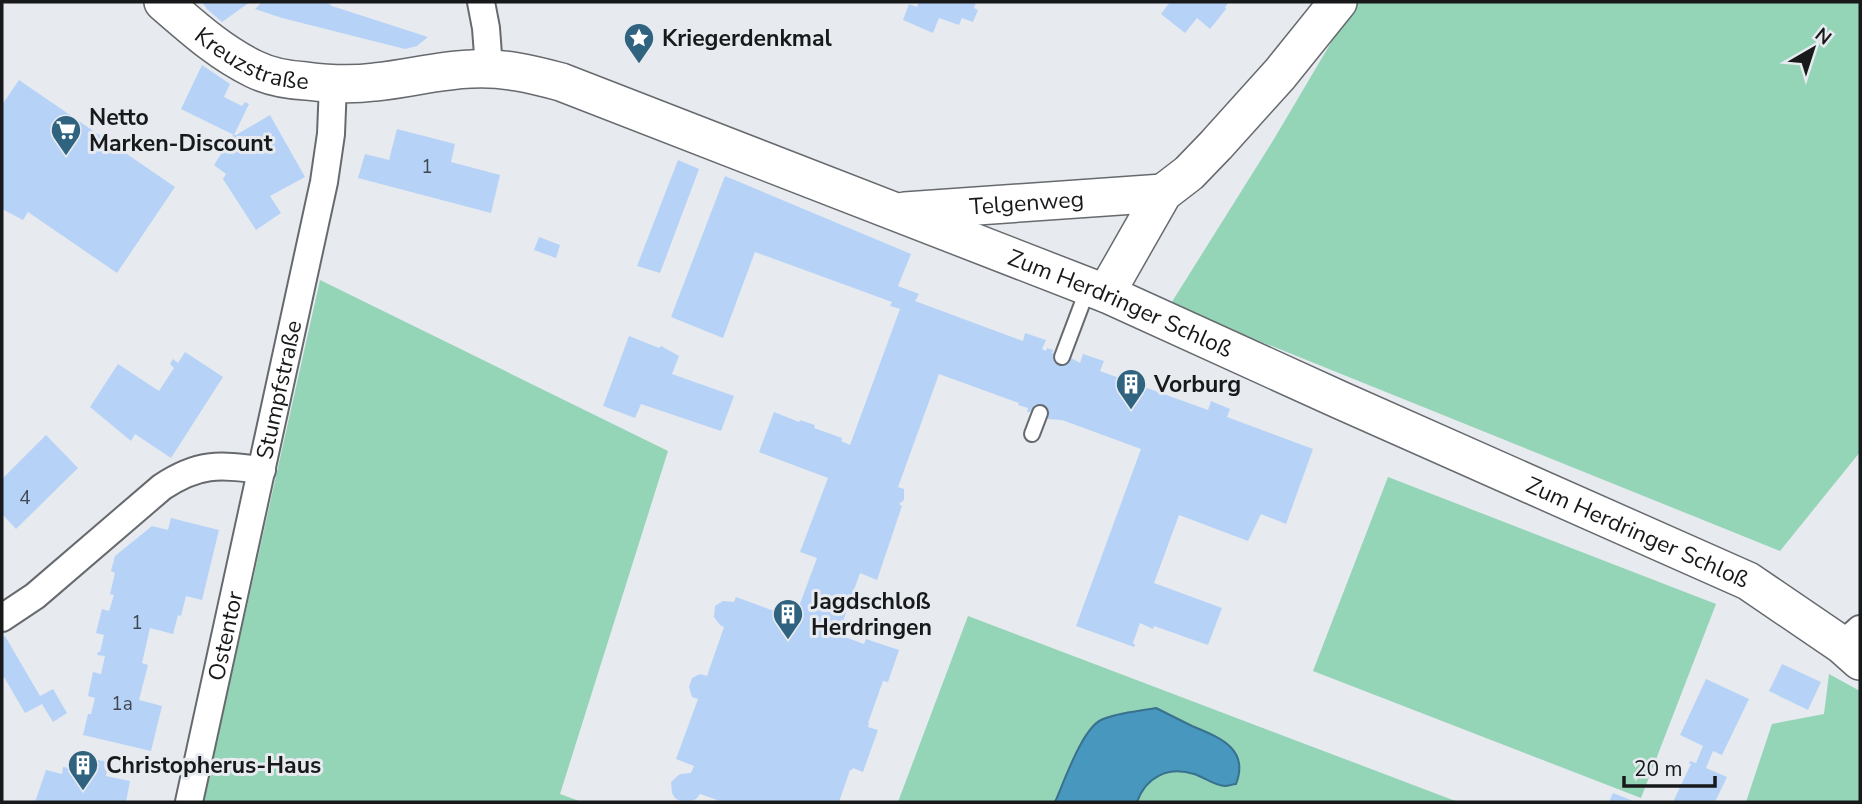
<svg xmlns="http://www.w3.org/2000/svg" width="1862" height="804" font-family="'Nunito Sans',sans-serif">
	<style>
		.green { fill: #94d4b7 }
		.water { fill: #4797bf; stroke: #39718e; stroke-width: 2 }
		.building { fill: #b6d3f7 }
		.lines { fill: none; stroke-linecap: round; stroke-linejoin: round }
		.lane-casing { stroke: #666a6e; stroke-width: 18 }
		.street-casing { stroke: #666a6e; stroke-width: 30 }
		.secondary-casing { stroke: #666a6e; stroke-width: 40 }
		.lane { stroke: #fff; stroke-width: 14 }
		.street { stroke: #fff; stroke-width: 26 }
		.secondary { stroke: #fff; stroke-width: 37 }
		.labels { text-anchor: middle; stroke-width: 6; stroke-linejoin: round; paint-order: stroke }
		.number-label { font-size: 19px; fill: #3f4851 }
		.poi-label { font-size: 23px; font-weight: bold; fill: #17191a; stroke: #e7eaef; text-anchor: start }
		.street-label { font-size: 23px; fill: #17191a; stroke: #e7eaef }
	</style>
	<rect width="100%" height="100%" fill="#e7eaef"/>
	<path class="green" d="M 1355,2 L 1860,2 L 1860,452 L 1780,551 L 1170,305 L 1274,139 Z
		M 320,280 L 668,451 L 560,794 L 582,802 L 203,802 Z
		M 1388,477 L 1716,604 L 1641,798 L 1313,671 Z
		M 968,616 L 1458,802 L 898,802 Z
		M 1829,674 L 1860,691 L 1860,802 L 1746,802 L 1772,724 L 1824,714 Z"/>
	<path class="water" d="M 1156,708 C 1168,714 1180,720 1192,726 C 1218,737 1250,748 1236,784 C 1232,784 1229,786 1225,786 C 1215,786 1204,777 1194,774 C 1168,766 1146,777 1137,802 L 1055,802 C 1064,782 1082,729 1101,720 C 1115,713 1140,711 1156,708 Z"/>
	<path class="building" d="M 202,2 L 250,2 L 222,22 L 207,9 Z
		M 262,2 L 327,2 L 332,6 L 428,37 L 417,46 L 405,49 L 282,18 L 255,9 Z
		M 919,2 L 976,2 L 974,8 L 978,10 L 973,22 L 962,18 L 959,25 L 939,18 L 933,33 L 903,20 L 909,4 L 917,7 Z
		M 1170,2 L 1229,2 L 1225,7 L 1226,9 L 1210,29 L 1197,18 L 1185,33 L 1161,14 Z
		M 202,65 L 230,84 L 224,97 L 242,106 L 245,102 L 249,104 L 234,135 L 181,109 Z
		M 19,80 L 175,187 L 117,273 L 28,212 L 23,220 L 2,209 L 2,105 Z
		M 270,115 L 305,177 L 270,196 L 281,213 L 256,230 L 223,179 L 226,174 L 214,165 L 233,135 L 236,135 Z
		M 397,129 L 455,144 L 451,162 L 500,175 L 491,213 L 358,178 L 365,154 L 389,160 Z
		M 678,160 L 699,169 L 660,273 L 637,266 Z
		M 725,176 L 911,254 L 898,286 L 919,294 L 915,301 L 1023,341 L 1025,333 L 1046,340 L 1042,349 L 1046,351 L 1047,348 L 1053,350 L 1052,353 L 1070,360 L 1071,358 L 1080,363 L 1083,354 L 1104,361 L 1100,371 L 1208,410 L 1211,401 L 1230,409 L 1227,417 L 1313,449 L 1286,524 L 1261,514 L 1248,541 L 1179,515 L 1154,583 L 1222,608 L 1208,645 L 1154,626 L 1153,629 L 1140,623 L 1133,643 L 1135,645 L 1134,647 L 1076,626 L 1141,449 L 1062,420 L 1048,419 L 1048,416 L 1040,413 L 1031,410 L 1030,412 L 1027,412 L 1028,408 L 1018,405 L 1019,403 L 939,374 L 898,487 L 904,489 L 904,500 L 899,504 L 902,506 L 877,580 L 860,573 L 841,627 L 839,627 L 837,634 L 864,644 L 866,639 L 899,650 L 888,682 L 883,681 L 868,723 L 869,723 L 868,727 L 878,730 L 863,772 L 853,768 L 852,770 L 850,770 L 839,802 L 723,802 L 700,794 L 696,799 L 688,802 L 680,801 L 675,798 L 672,793 L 671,782 L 680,774 L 691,773 L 694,766 L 676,759 L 698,699 L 692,697 L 689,687 L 692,678 L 700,674 L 707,676 L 724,627 L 720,625 L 714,617 L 715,606 L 723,601 L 734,602 L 736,597 L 785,615 L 788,605 L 798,609 L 817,558 L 800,552 L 828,478 L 759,452 L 774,412 L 799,422 L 800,420 L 815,425 L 814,428 L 842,438 L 841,441 L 850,445 L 900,309 L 890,306 L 892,302 L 755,252 L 723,338 L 671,317 Z
		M 539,237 L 560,245 L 556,258 L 534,250 Z
		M 629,336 L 659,348 L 661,346 L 679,356 L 672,374 L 734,396 L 721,431 L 641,404 L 635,418 L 603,406 Z
		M 185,352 L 223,377 L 171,458 L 135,434 L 131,441 L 90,407 L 118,364 L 159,391 L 174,368 L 170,364 L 173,359 L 178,363 Z
		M 46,435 L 78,468 L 16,529 L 2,514 L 2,479 Z
		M 171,518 L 219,530 L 202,600 L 186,596 L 181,616 L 178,615 L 173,634 L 150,628 L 142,663 L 148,665 L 139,700 L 162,706 L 151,751 L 83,735 L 88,714 L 91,714 L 95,698 L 88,696 L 93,672 L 101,674 L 105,656 L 97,655 L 98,652 L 100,652 L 104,635 L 96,633 L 102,609 L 109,611 L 114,595 L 110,594 L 115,573 L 111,571 L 115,556 L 152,526 L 168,530 Z
		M 5,636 L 40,696 L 53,689 L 67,713 L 53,722 L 42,704 L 25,713 L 4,677 L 2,678 L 2,638 Z
		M 1782,664 L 1821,682 L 1808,710 L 1769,691 Z
		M 1706,679 L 1749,699 L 1722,755 L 1713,751 L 1706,768 L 1727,777 L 1715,802 L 1673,802 L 1691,764 L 1689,763 L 1690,761 L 1696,763 L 1703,746 L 1680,735 Z
		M 78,756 L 109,762 L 106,776 L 130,781 L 126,802 L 35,802 L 46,770 L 62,774 L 63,767 L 75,769 Z
		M 1613,793 L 1636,802 L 1609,802 Z"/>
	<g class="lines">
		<g class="lane-casing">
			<path id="lane" d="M 1062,357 L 1088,288
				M 1032,434 L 1040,413"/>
		</g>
		<g class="street-casing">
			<g id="street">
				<path d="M 481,2 L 486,28 L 489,68"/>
				<path d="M 2,618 L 35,596 L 162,487 C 200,462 219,465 262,470"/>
				<path d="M 1842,645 L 1860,629"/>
				<path id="s1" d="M 189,802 L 324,182 L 331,134 L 333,84"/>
			</g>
		</g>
		<g class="secondary-casing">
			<g id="secondary">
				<path id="s2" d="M 163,2 C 192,27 219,52 254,69 C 270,77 288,80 306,81 C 329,84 352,85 375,82 C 408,79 439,70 471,69 C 502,67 531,74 561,82 L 1107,294 L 1340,400 L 1748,581 L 1842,645 L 1860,661"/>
				<path id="s3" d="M 905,211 L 1163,193"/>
				<path d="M 1107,294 L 1114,279 L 1163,193 L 1189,173 L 1216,145 L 1280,74 L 1338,2"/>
			</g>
		</g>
		<use href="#lane" class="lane"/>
		<use href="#street" class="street"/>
		<use href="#secondary" class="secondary"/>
	</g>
	<defs>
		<g id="sight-pin" transform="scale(1.575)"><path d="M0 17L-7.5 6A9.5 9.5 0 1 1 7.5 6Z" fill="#2f637f" stroke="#e7eaef"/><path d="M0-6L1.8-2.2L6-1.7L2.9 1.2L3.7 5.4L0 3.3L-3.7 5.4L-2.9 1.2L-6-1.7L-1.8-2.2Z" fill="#fff"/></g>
		<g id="supermarket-pin" transform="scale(1.575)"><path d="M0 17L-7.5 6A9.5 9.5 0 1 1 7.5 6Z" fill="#2f637f" stroke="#e7eaef"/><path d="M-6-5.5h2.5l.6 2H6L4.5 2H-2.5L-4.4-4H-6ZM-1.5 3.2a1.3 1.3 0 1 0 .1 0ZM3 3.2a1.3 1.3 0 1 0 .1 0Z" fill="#fff"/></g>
		<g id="building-pin" transform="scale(1.575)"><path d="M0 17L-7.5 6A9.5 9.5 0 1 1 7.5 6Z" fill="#2f637f" stroke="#e7eaef"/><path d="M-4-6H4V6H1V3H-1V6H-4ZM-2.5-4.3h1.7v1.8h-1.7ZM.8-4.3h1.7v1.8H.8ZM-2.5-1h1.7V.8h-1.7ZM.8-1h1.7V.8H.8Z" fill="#fff"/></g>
	</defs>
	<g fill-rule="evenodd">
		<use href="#sight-pin" x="639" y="38"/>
		<use href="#supermarket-pin" x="66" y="130"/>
		<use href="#building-pin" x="1131" y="384"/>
		<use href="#building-pin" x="788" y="614"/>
		<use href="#building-pin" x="83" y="765"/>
	</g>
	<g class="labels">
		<g class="number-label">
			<text x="427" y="173">1</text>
			<text x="25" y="504">4</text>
			<text x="137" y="629">1</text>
			<text x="122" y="710">1a</text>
		</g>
		<g class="poi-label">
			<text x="662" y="46">Kriegerdenkmal</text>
			<text x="89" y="125">Netto<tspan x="89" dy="26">Marken-Discount</tspan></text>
			<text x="1154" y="392">Vorburg</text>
			<text x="811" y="609">Jagdschloß<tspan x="811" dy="26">Herdringen</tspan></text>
			<text x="106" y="773">Christopherus-Haus</text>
		</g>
		<g class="street-label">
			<text dy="8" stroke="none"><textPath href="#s2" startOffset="108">Kreuzstraße</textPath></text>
			<text dy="8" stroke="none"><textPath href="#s3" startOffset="122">Telgenweg</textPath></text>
			<text dy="8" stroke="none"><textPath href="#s2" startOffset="1026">Zum Herdringer Schloß</textPath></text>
			<text dy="8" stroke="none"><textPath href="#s1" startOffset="422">Stumpfstraße</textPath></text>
			<text dy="8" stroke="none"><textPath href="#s2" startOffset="1592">Zum Herdringer Schloß</textPath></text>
			<text dy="8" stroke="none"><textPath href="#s1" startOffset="170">Ostentor</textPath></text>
		</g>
	</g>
	<rect width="1862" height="804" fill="none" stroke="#17191a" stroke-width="7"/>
	<g transform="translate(1813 49) rotate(39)" stroke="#e7eaef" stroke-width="5" paint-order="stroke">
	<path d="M0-5L12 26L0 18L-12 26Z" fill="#17191a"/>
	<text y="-10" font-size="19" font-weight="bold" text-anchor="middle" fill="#17191a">N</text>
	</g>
	<path d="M1624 776v10h91v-10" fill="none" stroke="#17191a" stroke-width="3.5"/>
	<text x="1634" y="776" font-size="21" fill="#17191a" stroke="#e7eaef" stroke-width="5" paint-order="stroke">20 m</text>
</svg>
